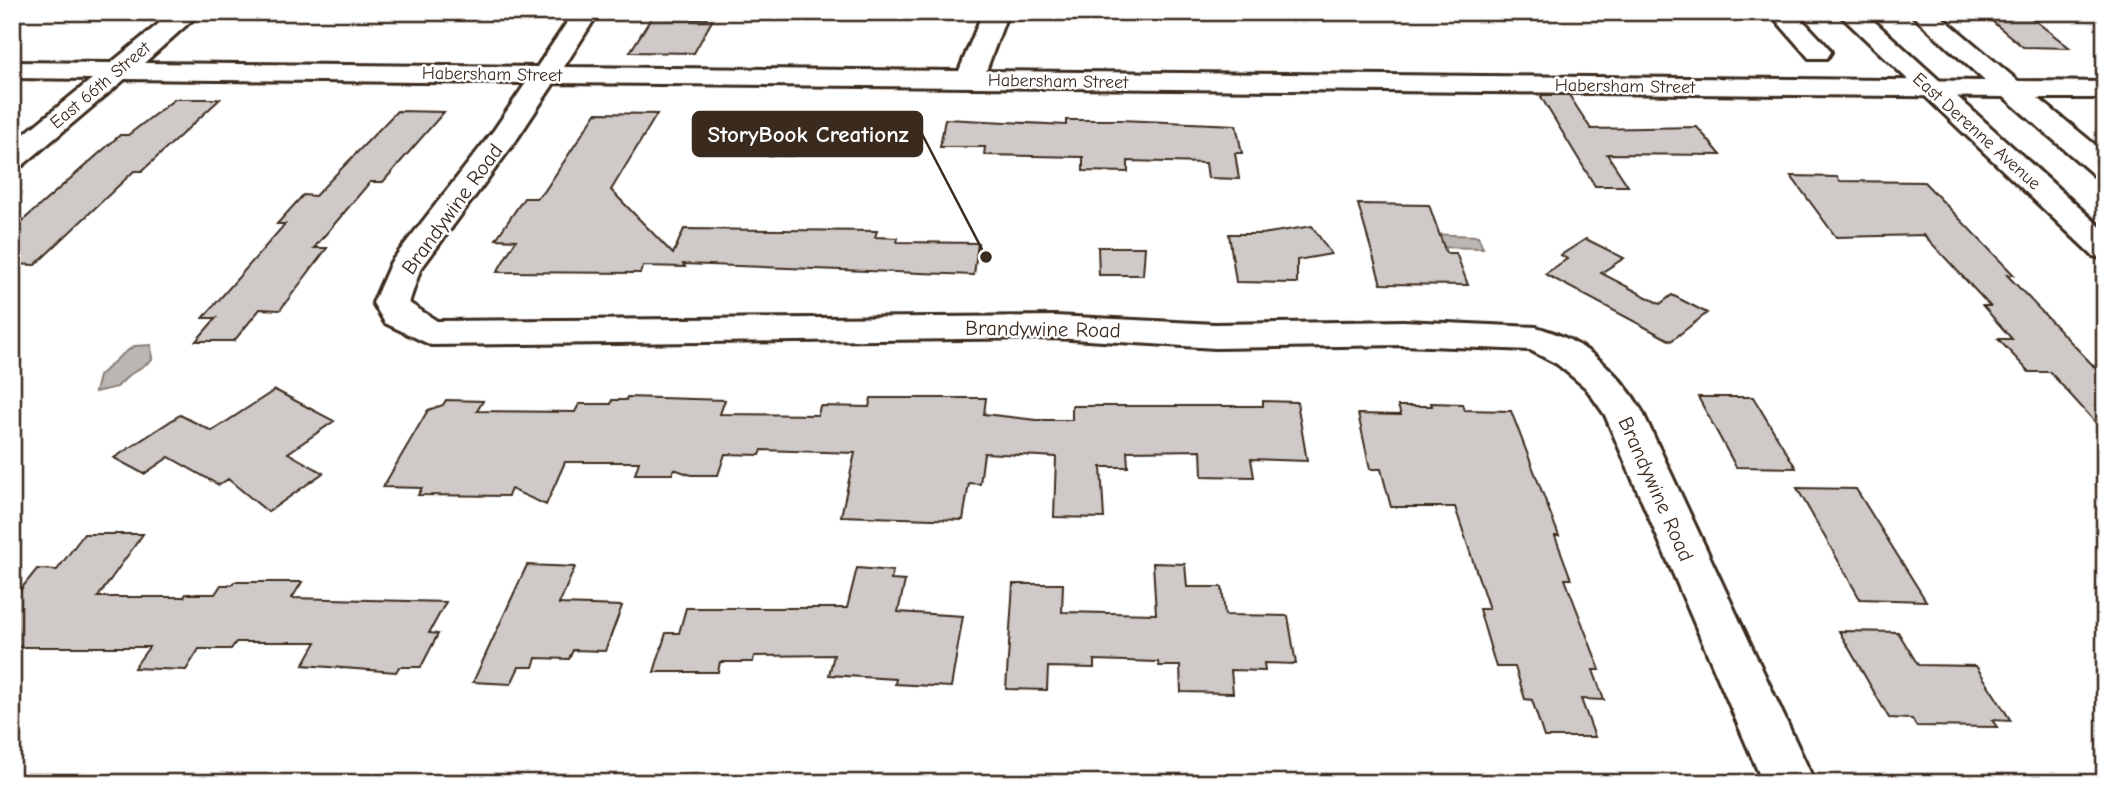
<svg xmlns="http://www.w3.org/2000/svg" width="2117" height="795" font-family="'Comic Neue',sans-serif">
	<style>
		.water { fill: #bcb6b3; stroke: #887e77; stroke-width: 2 }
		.building { fill: #cfcac7; stroke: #3b2a1e; stroke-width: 2 }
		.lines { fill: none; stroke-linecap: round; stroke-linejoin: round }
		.minor-casing { stroke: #3b2a1e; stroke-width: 6 }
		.highway-casing { stroke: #3b2a1e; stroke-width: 6 }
		.minor { fill: #fff; fill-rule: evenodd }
		.highway { fill: #fff; fill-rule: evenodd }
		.labels { text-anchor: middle; stroke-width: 5; stroke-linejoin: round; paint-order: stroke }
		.far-street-label { font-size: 18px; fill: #3b2a1e; stroke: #fff }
		.street-label { font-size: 21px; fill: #3b2a1e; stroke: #fff }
		.leader { fill: none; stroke: #3b2a1e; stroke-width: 2.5 }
		.callout-dot { fill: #3b2a1e; stroke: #fff; stroke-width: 2.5 }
		.callout { fill: #3b2a1e; stroke: #3b2a1e; stroke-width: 2.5 }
		.callout-label { font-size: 23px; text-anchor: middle; font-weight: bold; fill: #fff }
	</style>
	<rect width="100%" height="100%" fill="#fff"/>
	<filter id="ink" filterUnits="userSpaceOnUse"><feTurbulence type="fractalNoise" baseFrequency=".0143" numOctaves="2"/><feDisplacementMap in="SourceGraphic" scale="14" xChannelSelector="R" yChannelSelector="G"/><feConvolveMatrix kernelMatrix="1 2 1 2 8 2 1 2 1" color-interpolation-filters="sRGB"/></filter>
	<g filter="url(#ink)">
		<path class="water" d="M 1426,234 L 1478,236 L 1483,248 L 1431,247 Z
			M 151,345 L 152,360 L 128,376 L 117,387 L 95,392 L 99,376 L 119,357 L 134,346 Z"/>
		<path class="building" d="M 655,12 L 695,12 L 691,19 L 713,19 L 694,53 L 630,52 Z
			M 1981,12 L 2024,12 L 2070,48 L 2023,47 Z
			M 1543,95 L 1569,95 L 1591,129 L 1697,127 L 1721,155 L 1607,154 L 1628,186 L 1595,186 L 1541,97 Z
			M 175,99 L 220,99 L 142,171 L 134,171 L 35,265 L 12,264 L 12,230 L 120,135 L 128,135 Z
			M 397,111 L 444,112 L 383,182 L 370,182 L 314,248 L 327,248 L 280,310 L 260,309 L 234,341 L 196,341 L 216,318 L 203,318 L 285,224 L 277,224 L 303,195 L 315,196 Z
			M 596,113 L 657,114 L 611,190 L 673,254 L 684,229 L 877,231 L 875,237 L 898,238 L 897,242 L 978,243 L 974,275 L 683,264 L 685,267 L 643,266 L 640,273 L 497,272 L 516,240 L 496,239 L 524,198 L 536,198 L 544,192 Z
			M 945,119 L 1066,125 L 1066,120 L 1120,120 L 1236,125 L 1242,153 L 1235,153 L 1239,179 L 1208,178 L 1206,163 L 1128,161 L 1128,172 L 1083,171 L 1083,157 L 984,155 L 985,147 L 940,147 Z
			M 793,122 L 903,122 L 904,147 L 795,148 L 792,156 L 763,155 L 774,127 L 792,127 Z
			M 1791,176 L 1837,177 L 1840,181 L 1924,182 L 2014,275 L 2007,275 L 2105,378 L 2105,433 L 2050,372 L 2029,372 L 1998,339 L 2012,339 L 1983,306 L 1990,306 L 1924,235 L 1836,237 Z
			M 1358,204 L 1429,205 L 1446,253 L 1456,253 L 1468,285 L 1381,284 Z
			M 1312,226 L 1331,254 L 1297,260 L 1297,283 L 1236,282 L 1229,234 L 1262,234 Z
			M 1586,239 L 1624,258 L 1601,273 L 1660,304 L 1672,295 L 1707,313 L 1671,341 L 1545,274 L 1567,259 L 1561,255 Z
			M 1098,247 L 1145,247 L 1143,275 L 1099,275 Z
			M 275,390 L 334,421 L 288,453 L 323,473 L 268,512 L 228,479 L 219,485 L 169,457 L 144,474 L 114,458 L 180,415 L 212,431 Z
			M 627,397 L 725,400 L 720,414 L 818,415 L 820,406 L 869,407 L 871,398 L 986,398 L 984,414 L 1036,420 L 1072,420 L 1072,406 L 1263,406 L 1263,401 L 1297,402 L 1307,461 L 1251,459 L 1254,477 L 1202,476 L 1201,450 L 1127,451 L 1128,467 L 1101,467 L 1104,518 L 1054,517 L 1056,457 L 984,453 L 980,484 L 969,483 L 963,520 L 841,516 L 855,453 L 762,450 L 760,455 L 725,454 L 718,475 L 691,475 L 674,469 L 672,474 L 635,474 L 639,462 L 565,462 L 546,505 L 511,489 L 508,496 L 418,495 L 422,488 L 383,487 L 428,410 L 443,405 L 446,400 L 483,401 L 477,411 L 575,412 L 579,404 L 611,404 L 612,400 L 626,400 Z
			M 1698,397 L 1753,397 L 1796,468 L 1736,467 Z
			M 1431,403 L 1462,404 L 1464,410 L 1511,411 L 1559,536 L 1555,536 L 1571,579 L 1565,579 L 1600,670 L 1593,670 L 1604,700 L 1581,699 L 1595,737 L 1544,737 L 1532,700 L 1525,699 L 1515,667 L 1496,667 L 1479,609 L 1489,609 L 1455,507 L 1391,507 L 1381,469 L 1370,469 L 1358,414 L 1401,415 L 1398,406 L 1432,406 Z
			M 1797,488 L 1856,489 L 1926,601 L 1860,599 Z
			M 84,534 L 143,534 L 98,597 L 184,597 L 186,594 L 215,594 L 221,585 L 232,585 L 234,582 L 302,582 L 292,598 L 446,602 L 429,633 L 438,634 L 421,667 L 399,667 L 396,672 L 303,665 L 316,642 L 236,642 L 231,649 L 199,649 L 186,670 L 134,668 L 149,647 L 12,647 L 12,600 L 37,569 L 57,570 Z
			M 1153,563 L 1185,564 L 1187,587 L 1222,587 L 1225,615 L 1288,616 L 1296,664 L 1264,663 L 1265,671 L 1231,670 L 1233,693 L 1181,692 L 1180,666 L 1159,666 L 1158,662 L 1094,660 L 1094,668 L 1048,667 L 1047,690 L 1006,689 L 1013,584 L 1063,584 L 1062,612 L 1156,614 Z
			M 527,565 L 575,567 L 559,604 L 622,606 L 605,651 L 573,650 L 569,659 L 536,658 L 533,667 L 519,667 L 511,684 L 473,682 Z
			M 857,568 L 893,571 L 891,580 L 905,581 L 898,612 L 963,616 L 951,687 L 895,684 L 896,679 L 829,675 L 834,655 L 754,656 L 753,662 L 720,662 L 718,672 L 654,672 L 666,633 L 679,633 L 686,608 L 847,608 Z
			M 1839,631 L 1898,632 L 1918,665 L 1976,666 L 2011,721 L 1992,720 L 1997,727 L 1916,726 L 1912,719 L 1889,718 Z"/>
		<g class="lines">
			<g class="minor-casing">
				<path id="minor" d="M 173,12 L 201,12 L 144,63 L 537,67 L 574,12 L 599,12 L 564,67 L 959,71 L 983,12 L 1008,12 L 986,71 L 1985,81 L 1909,12 L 1936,12 L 2018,81 L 2105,82 L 2105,98 L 2038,98 L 2105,153 L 2105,178 L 2094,175 L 2004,97 L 554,83 L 515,142 L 420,270 L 409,303 L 437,321 L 1055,316 L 1215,324 L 1403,321 L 1536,327 C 1583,340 1618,370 1642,411 L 1815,783 L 1763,783 L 1605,415 L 1586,388 L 1557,364 L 1530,350 L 1403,345 L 1215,348 L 1055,338 L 431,345 L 385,323 L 373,303 L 391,262 L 494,130 L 526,83 L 125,79 L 23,165 L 12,168 L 12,144 L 92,79 L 12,78 L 12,62 L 111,63 Z
					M 1769,12 L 1795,12 L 1827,46 L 1831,52 L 1827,58 L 1809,58 Z"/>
			</g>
			<g class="highway-casing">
				<path id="highway" d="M 1837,12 L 1864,12 L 2105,231 L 2105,259 L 2093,256 Z"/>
			</g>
			<use href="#minor" class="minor"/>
			<use href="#highway" class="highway"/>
		</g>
	</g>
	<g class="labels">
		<g class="far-street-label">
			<text transform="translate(492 74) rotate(1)" y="6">Habersham Street</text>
			<text transform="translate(1058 81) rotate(1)" y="6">Habersham Street</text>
			<text transform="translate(100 85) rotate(-40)" y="6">East 66th Street</text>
			<text transform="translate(1625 86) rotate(1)" y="6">Habersham Street</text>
			<text transform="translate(1977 131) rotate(42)" y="6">East Derenne Avenue</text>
		</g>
		<g class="street-label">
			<text transform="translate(452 209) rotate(-54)" y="7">Brandywine Road</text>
			<text transform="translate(1043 329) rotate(1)" y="7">Brandywine Road</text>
			<text transform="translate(1656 489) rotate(66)" y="7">Brandywine Road</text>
		</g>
	</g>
	<path class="leader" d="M986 257L922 134"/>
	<circle class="callout-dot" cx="986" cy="257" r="7"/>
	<rect class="callout" x="693" y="112" width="229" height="44" rx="7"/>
	<g class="callout-label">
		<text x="808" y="142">StoryBook Creationz</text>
	</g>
	<rect width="2117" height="795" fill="none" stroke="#fff" stroke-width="42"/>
	<rect x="21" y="21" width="2075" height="753" fill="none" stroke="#3b2a1e" stroke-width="2.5" filter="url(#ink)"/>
</svg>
